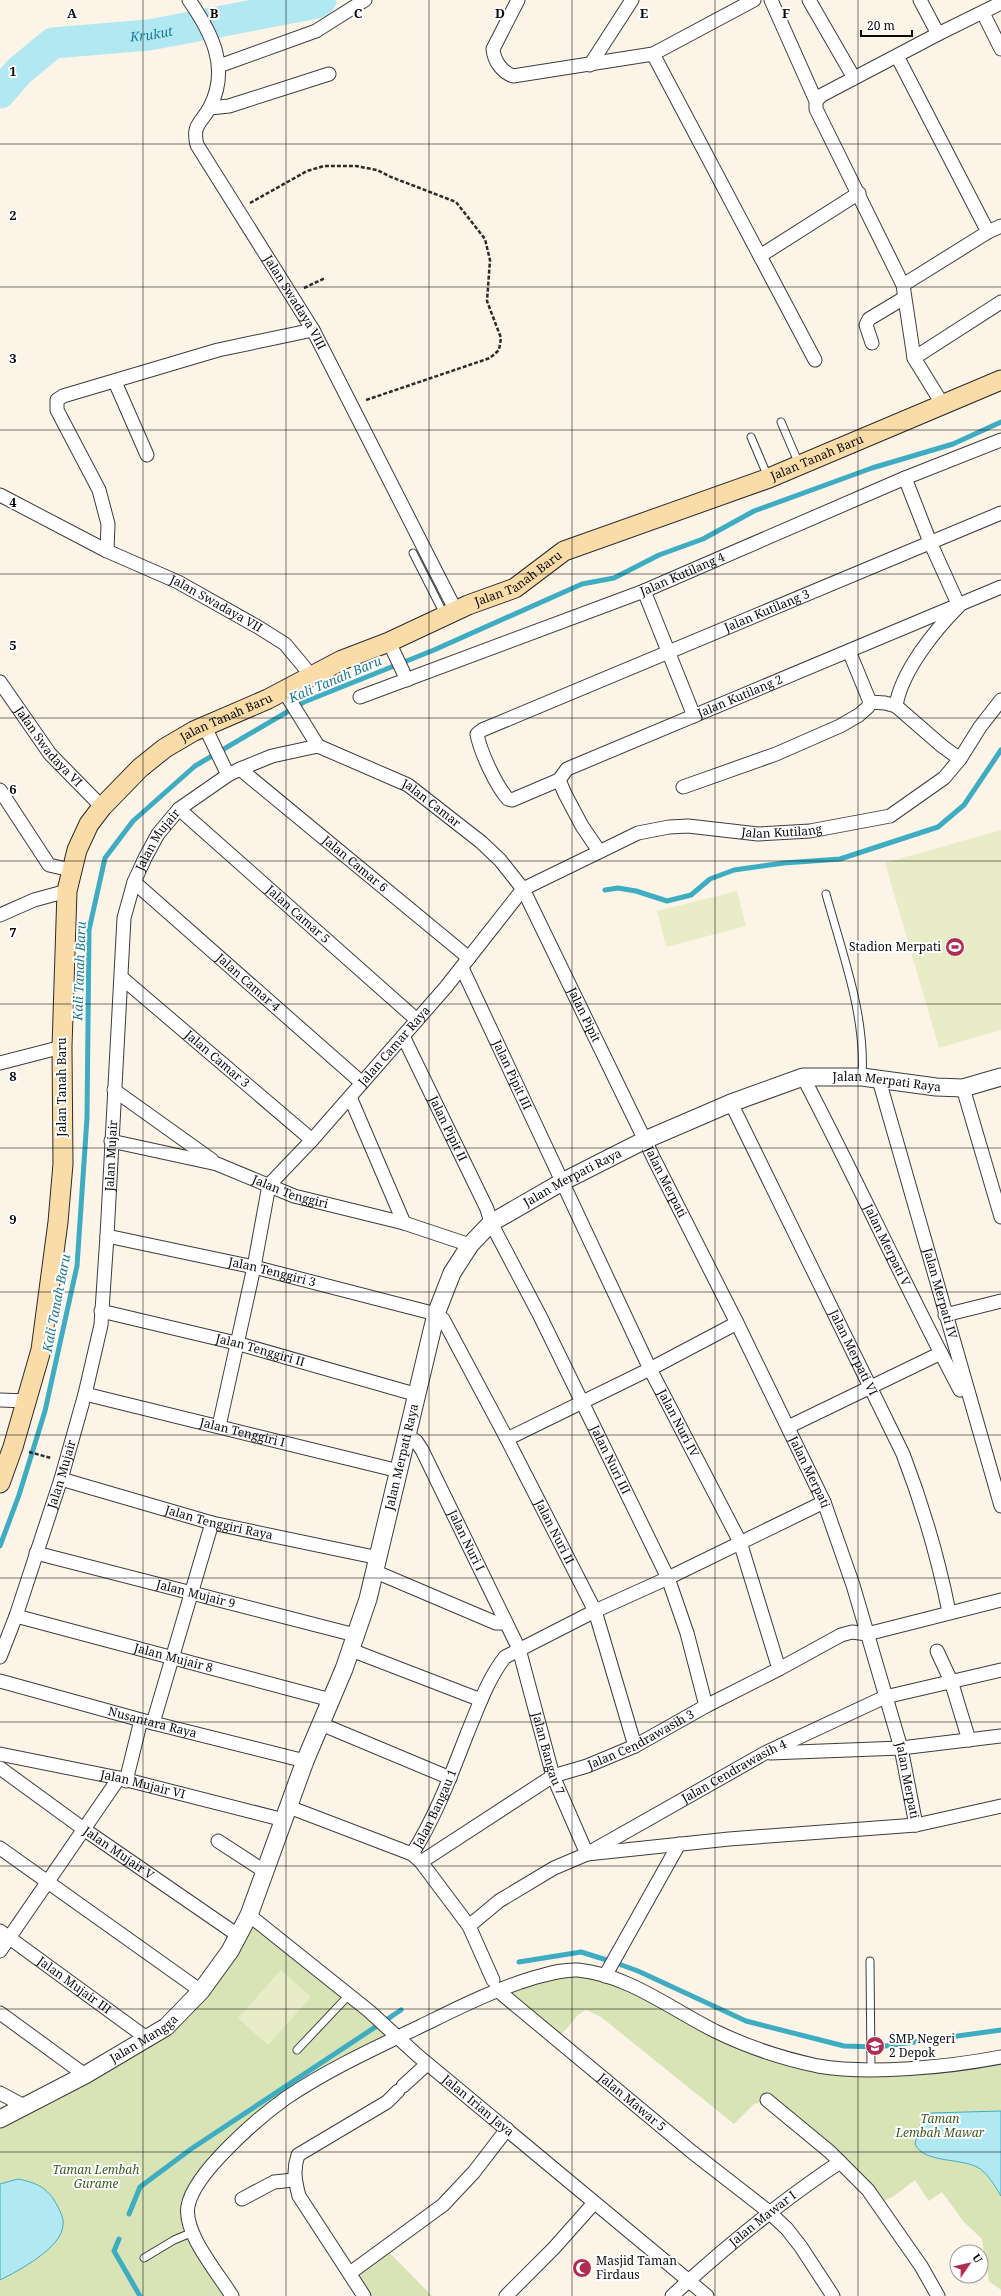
<svg xmlns="http://www.w3.org/2000/svg" width="1001" height="2296" font-family="'Noto Serif',serif">
	<style>
		.green { fill: #d9e4b6 }
		.pitch { fill: #e8ecc7 }
		.water { fill: #b1e8f1; stroke: #3eadc2 }
		.lines { fill: none; stroke-linecap: round; stroke-linejoin: round }
		.stream { stroke: #3eadc2; stroke-width: 5 }
		.river { stroke: #b1e8f1; stroke-width: 31 }
		.service-casing { stroke: #3d3d3d; stroke-width: 9 }
		.minor-casing { stroke: #3d3d3d; stroke-width: 15 }
		.tertiary-casing { stroke: #3d3d3d; stroke-width: 19 }
		.secondary-casing { stroke: #2c2c2c; stroke-width: 21 }
		.path { stroke: #2c2c2c; stroke-width: 2.5; stroke-dasharray: 4 2; stroke-linecap: butt }
		.service { stroke: #fff; stroke-width: 7 }
		.minor { stroke: #fff; stroke-width: 13 }
		.tertiary { stroke: #fff; stroke-width: 17 }
		.secondary { stroke: #f9dca8; stroke-width: 19 }
		.grid { fill: none; stroke: #0a0a0a; stroke-width: 1; stroke-opacity: 0.55 }
		.labels { text-anchor: middle; stroke-width: 4; stroke-linejoin: round; paint-order: stroke }
		.street-label { font-size: 12px; fill: #0a0a0a; stroke: #fff }
		.poi-label { font-size: 12px; fill: #0a0a0a; stroke: #fff; text-anchor: start }
		.park-label { font-size: 12px; font-style: italic; fill: #3b5b20; stroke: #fff }
		.water-label { font-size: 13px; font-style: italic; fill: #1e7a90; stroke: #fff }
		.grid-label { font-size: 13px; text-anchor: middle; font-weight: bold; fill: #0a0a0a; stroke: #fff; stroke-width: 4; stroke-linejoin: round; paint-order: stroke }
	</style>
	<rect width="100%" height="100%" fill="#fdf4e8"/>
	<path class="green" d="M 249,1915 L 398,2037 L 286,2098 L 213,2164 L 187,2218 L 232,2296 L 0,2296 L 0,2119 L 166,2027 Z
		M 557,1971 L 605,1976 L 764,2050 L 871,2069 L 1001,2057 L 1001,2290 L 989,2281 L 982,2239 L 963,2221 L 942,2192 L 929,2201 L 915,2180 L 894,2196 L 878,2204 L 767,2100 L 754,2104 L 734,2124 L 601,2017 L 586,2010 L 578,2015 L 557,2040 L 496,1989 Z
		M 385,2248 L 432,2296 L 364,2296 L 350,2273 Z"/>
	<path class="pitch" d="M 1001,830 L 1001,1030 L 939,1048 L 885,863 Z
		M 737,891 L 746,926 L 666,947 L 657,911 Z
		M 281,1970 L 311,1997 L 268,2045 L 238,2018 Z"/>
	<path class="water" d="M 1001,2111 L 1001,2196 C 995,2186 987,2172 977,2167 C 960,2158 923,2163 915,2144 L 921,2121 L 930,2113 Z
		M 18,2179 C 37,2183 47,2187 57,2205 C 60,2211 64,2218 63,2225 C 62,2248 18,2271 0,2280 L 0,2184 Z"/>
	<g class="lines">
		<path class="stream" d="M 605,890 L 618,888 L 636,891 L 667,901 L 691,895 L 710,879 L 734,870 L 784,863 L 840,859 L 938,827 L 964,805 L 1001,750
			M 0,1546 L 19,1495 L 45,1411 L 77,1266 L 87,1118 L 89,930 L 105,858 L 133,821 L 195,766 L 304,702 L 434,650 L 582,584 L 614,578 L 659,555 L 703,539 L 754,511 L 872,468 L 953,444 L 1001,422
			M 519,1962 L 581,1952 L 610,1961
			M 616,1963 L 638,1971 L 746,2021 L 844,2046 L 878,2047 L 1001,2030
			M 129,2214 L 140,2187 L 191,2149 L 401,2010
			M 119,2239 L 114,2251 L 140,2296"/>
		<path class="river" id="s1" d="M 0,93 L 19,71 L 53,43 L 149,35 L 317,3 L 321,0"/>
		<g class="service-casing">
			<path id="service" d="M 781,422 L 799,464
				M 751,437 L 768,477
				M 413,553 L 444,614
				M 826,894 C 842,953 866,1015 862,1077
				M 870,1961 L 871,2069
				M 297,2050 L 349,1995
				M 144,2258 L 174,2240 L 193,2232"/>
		</g>
		<g class="minor-casing">
			<g id="minor">
				<path id="s2" d="M 189,0 C 212,33 230,68 210,107 C 201,124 192,124 197,145 L 313,330 L 456,611"/>
				<path d="M 518,0 L 493,49 C 494,61 502,72 513,76 L 653,54 L 754,0"/>
				<path d="M 771,0 L 816,101 L 816,109 L 903,285 L 914,358 L 943,405"/>
				<path d="M 809,0 L 854,78"/>
				<path d="M 920,0 L 938,34"/>
				<path d="M 983,13 L 1001,49"/>
				<path d="M 653,54 L 815,360"/>
				<path d="M 897,56 L 988,232"/>
				<path d="M 590,65 L 632,0"/>
				<path d="M 219,66 L 316,31 L 365,0"/>
				<path d="M 816,101 L 822,95 L 938,34 L 1001,3"/>
				<path d="M 210,108 L 229,106 L 329,74"/>
				<path d="M 760,256 L 859,193"/>
				<path d="M 903,285 L 988,232 L 1001,226"/>
				<path d="M 872,343 L 866,325 L 869,319 L 904,298"/>
				<path d="M 914,358 L 1001,302"/>
				<path d="M 115,382 L 147,455"/>
				<path id="s3" d="M 0,495 L 107,551 L 178,582 L 258,627 L 285,644 L 305,668 L 310,676"/>
				<path d="M 107,551 L 108,524 L 99,490 L 57,410 L 57,400 L 63,396 L 218,350 L 313,330"/>
				<path d="M 644,591 L 694,716"/>
				<path d="M 389,642 L 407,680"/>
				<path id="s4" d="M 0,682 L 50,754 L 102,807"/>
				<path d="M 284,691 L 318,746"/>
				<path id="s5" d="M 360,697 L 644,591 L 905,478 L 1001,440"/>
				<path d="M 870,702 L 885,703 L 896,706 L 942,746 L 960,759"/>
				<path d="M 896,706 C 901,672 935,630 959,606 L 930,542 L 905,478"/>
				<path d="M 205,727 L 228,775"/>
				<path id="s6" d="M 240,769 L 469,958"/>
				<path id="s7" d="M 559,780 L 512,800 L 508,799 C 496,786 480,751 477,734 L 482,730 L 1001,513"/>
				<path d="M 683,787 L 776,754 L 840,726 L 859,715 L 868,707 L 870,702 L 849,651"/>
				<path d="M 0,790 L 49,865 L 71,870"/>
				<path id="s8" d="M 179,809 L 417,1020"/>
				<path id="s9" d="M 599,851 L 582,826 L 565,794 L 559,780 L 567,769 L 1001,587"/>
				<path id="s10" d="M 134,882 L 362,1083"/>
				<path d="M 0,915 L 34,900 L 67,891"/>
				<path id="s11" d="M 462,968 L 650,1369 L 740,1542 L 779,1669"/>
				<path id="s12" d="M 122,978 L 312,1140"/>
				<path id="s13" d="M 403,1036 L 487,1209 L 491,1223 L 540,1316 L 668,1578 L 687,1633 L 706,1706"/>
				<path d="M 0,1063 L 62,1047"/>
				<path id="s14" d="M 803,1077 C 857,1180 905,1286 960,1390"/>
				<path id="s15" d="M 879,1080 L 1001,1506"/>
				<path d="M 963,1088 L 1001,1217"/>
				<path d="M 114,1090 L 212,1160"/>
				<path d="M 350,1097 L 404,1223"/>
				<path id="s16" d="M 731,1103 L 903,1454 C 923,1506 938,1557 949,1612"/>
				<path id="s17" d="M 111,1141 L 217,1164 L 294,1196 L 404,1223 L 470,1245"/>
				<path id="s18" d="M 269,1185 L 312,1140 L 446,987 L 523,889 L 638,833 L 669,827 L 688,826 L 758,834 L 810,831 L 890,816 L 944,778 L 960,759 L 980,727 L 1001,700"/>
				<path id="s19" d="M 107,1236 L 254,1267 L 436,1314 L 443,1319 L 507,1439 L 595,1611 L 635,1746"/>
				<path id="s20" d="M 101,1311 L 236,1343 L 418,1395"/>
				<path d="M 945,1315 L 1001,1301"/>
				<path id="s21" d="M 85,1394 L 399,1471"/>
				<path d="M 0,1400 L 27,1401"/>
				<path d="M 219,1426 L 254,1267 L 269,1185"/>
				<path d="M 788,1427 L 941,1353"/>
				<path id="s22" d="M 408,1436 L 416,1441 L 422,1450 L 519,1649 L 553,1776 L 587,1854"/>
				<path d="M 507,1439 L 650,1369 L 737,1323"/>
				<path id="s23" d="M 61,1479 L 212,1523 L 379,1558"/>
				<path id="s24" d="M 36,1553 L 355,1635"/>
				<path d="M 376,1572 L 496,1623 L 506,1623"/>
				<path id="s25" d="M 16,1616 L 331,1700"/>
				<path d="M 351,1650 L 481,1700"/>
				<path d="M 937,1651 L 951,1681 L 969,1740"/>
				<path id="s26" d="M 0,1657 L 16,1616 L 61,1479 L 85,1394 L 101,1325 L 107,1236 L 124,918 L 134,882 L 145,858 L 158,834 L 179,809 L 228,775 L 240,769 L 272,756 L 318,746 L 408,785 L 481,842 L 500,860 L 523,889 L 654,1159 L 737,1323 L 824,1502 L 853,1585 L 901,1748 L 916,1825"/>
				<path id="s27" d="M 0,1681 L 141,1720 L 305,1761"/>
				<path d="M 153,1723 L 212,1523"/>
				<path d="M 321,1724 L 450,1778"/>
				<path d="M 770,1753 L 901,1748 L 1001,1736"/>
				<path id="s28" d="M 0,1754 L 119,1778 L 284,1820"/>
				<path id="s29" d="M 0,1768 L 85,1830 L 239,1936"/>
				<path d="M 126,1781 L 141,1720"/>
				<path d="M 289,1807 L 412,1854 L 421,1862 L 469,1926 L 493,1980"/>
				<path d="M 218,1841 L 264,1871"/>
				<path d="M 0,1848 L 201,1991"/>
				<path id="s30" d="M 592,1851 L 765,1753 L 885,1697 L 1001,1670"/>
				<path id="s31" d="M 412,1854 C 436,1816 451,1775 467,1734 C 478,1708 487,1680 505,1657 L 595,1611 L 668,1578 L 824,1502"/>
				<path id="s32" d="M 421,1862 L 553,1776 L 587,1766 L 635,1746 L 706,1706 L 779,1669 L 841,1635 L 852,1632 L 867,1634 L 1001,1600"/>
				<path id="s33" d="M 249,1915 L 369,2011 L 417,2055 L 707,2296"/>
				<path d="M 469,1926 L 499,1901 L 554,1868 L 587,1854 L 729,1839 L 916,1825 L 1001,1806"/>
				<path id="s34" d="M 0,1931 L 148,2039"/>
				<path d="M 0,1951 L 119,1778"/>
				<path d="M 605,1976 L 679,1844"/>
				<path id="s35" d="M 496,1989 L 692,2152 L 769,2212 L 787,2229 L 801,2247 L 833,2296"/>
				<path d="M 0,2013 L 85,2075"/>
				<path d="M 403,2086 L 427,2064"/>
				<path d="M 0,2093 L 24,2106"/>
				<path d="M 767,2100 L 830,2152 L 868,2190 L 921,2266 L 938,2296"/>
				<path d="M 242,2199 L 274,2182 L 294,2180"/>
				<path d="M 350,2273 L 443,2205 L 474,2172 L 507,2129"/>
				<path d="M 232,2296 C 218,2273 183,2233 188,2206 C 194,2173 258,2118 286,2098 C 327,2070 375,2048 421,2026 C 458,2008 493,1990 533,1978 C 548,1974 563,1969 578,1970 C 629,1975 672,2010 717,2032 C 748,2047 785,2059 818,2066 C 870,2075 949,2067 1001,2057"/>
				<path d="M 364,2296 L 299,2196 C 295,2181 293,2170 298,2155 L 387,2102 L 398,2091"/>
				<path d="M 506,2296 L 554,2248 L 594,2203"/>
				<path id="s36" d="M 672,2296 C 725,2247 780,2202 840,2162"/>
			</g>
		</g>
		<g class="tertiary-casing">
			<g id="tertiary">
				<path id="s37" d="M 0,2119 L 85,2075 L 166,2027 L 201,1991 L 230,1951 L 249,1915 L 305,1761 L 344,1669 L 368,1599 L 436,1314 L 452,1273 L 470,1245 L 491,1223 L 562,1182 L 645,1140 L 731,1103 L 803,1077 L 862,1077 L 936,1087 L 963,1088 L 1001,1077"/>
			</g>
		</g>
		<g class="secondary-casing">
			<g id="secondary">
				<path id="s38" d="M 0,1483 L 13,1447 L 41,1350 L 58,1222 L 63,1164 L 62,1047 L 67,891 L 77,850 L 89,824 L 102,807 L 140,768 L 165,748 L 194,731 L 268,699 L 342,660 L 389,642 L 468,605 L 515,588 L 564,551 L 769,478 L 1001,380"/>
			</g>
		</g>
		<path class="path" d="M 250,203 L 307,171 L 324,166 L 356,166 L 377,170 L 391,177 L 456,202 L 485,239 L 490,260 L 487,301 L 501,338 L 499,350 L 490,358 L 366,400
			M 304,288 L 325,278
			M 29,1452 L 51,1458"/>
		<use href="#service" class="service"/>
		<use href="#minor" class="minor"/>
		<use href="#tertiary" class="tertiary"/>
		<use href="#secondary" class="secondary"/>
	</g>
	<path class="grid" d="M 143,0 L 143,2296M 286,0 L 286,2296M 429,0 L 429,2296M 572,0 L 572,2296M 715,0 L 715,2296M 858,0 L 858,2296M 0,144 L 1001,144M 0,287 L 1001,287M 0,430 L 1001,430M 0,574 L 1001,574M 0,718 L 1001,718M 0,861 L 1001,861M 0,1004 L 1001,1004M 0,1148 L 1001,1148M 0,1292 L 1001,1292M 0,1435 L 1001,1435M 0,1578 L 1001,1578M 0,1722 L 1001,1722M 0,1866 L 1001,1866M 0,2009 L 1001,2009M 0,2152 L 1001,2152"/>
	<defs>
		<g id="stadium-disc" transform="scale(1)"><circle r="9.5" fill="#ae2e53" stroke="#fff"/><path d="M0-5a6.5 5 0 1 0 0 10a6.5 5 0 1 0 0-10ZM-3.5-1.8h7v3.6h-7Z" fill="#fff"/></g>
		<g id="school-disc" transform="scale(1)"><circle r="9.5" fill="#ae2e53" stroke="#fff"/><path d="M0-5L7-2L0 1L-7-2ZM-4 1L0 2.5L4 1V4Q0 6-4 4Z" fill="#fff"/></g>
		<g id="mosque-disc" transform="scale(1)"><circle r="9.5" fill="#ae2e53" stroke="#fff"/><path d="M3.5-4.9A6 6 0 1 0 3.5 4.9A5 5 0 1 1 3.5-4.9Z" fill="#fff"/></g>
	</defs>
	<g fill-rule="evenodd">
		<use href="#stadium-disc" x="955" y="947"/>
		<use href="#school-disc" x="875" y="2046"/>
		<use href="#mosque-disc" x="582" y="2268"/>
	</g>
	<g class="labels">
		<g class="street-label">
			<text dy="4" stroke="none"><textPath href="#s2" startOffset="343">Jalan Swadaya VIII</textPath></text>
			<text dy="4" stroke="none"><textPath href="#s38" startOffset="1495">Jalan Tanah Baru</textPath></text>
			<text dy="4" stroke="none"><textPath href="#s5" startOffset="345">Jalan Kutilang 4</textPath></text>
			<text dy="4" stroke="none"><textPath href="#s38" startOffset="1171">Jalan Tanah Baru</textPath></text>
			<text dy="4" stroke="none"><textPath href="#s3" startOffset="242">Jalan Swadaya VII</textPath></text>
			<text dy="4" stroke="none"><textPath href="#s7" startOffset="443">Jalan Kutilang 3</textPath></text>
			<text dy="4" stroke="none"><textPath href="#s9" startOffset="283">Jalan Kutilang 2</textPath></text>
			<text dy="4" stroke="none"><textPath href="#s38" startOffset="847">Jalan Tanah Baru</textPath></text>
			<text dy="4" stroke="none"><textPath href="#s4" startOffset="81">Jalan Swadaya VI</textPath></text>
			<text dy="4" stroke="none"><textPath href="#s26" startOffset="1161">Jalan Camar</textPath></text>
			<text dy="4" stroke="none"><textPath href="#s18" startOffset="663">Jalan Kutilang</textPath></text>
			<text dy="4" stroke="none"><textPath href="#s26" startOffset="841">Jalan Mujair</textPath></text>
			<text dy="4" stroke="none"><textPath href="#s6" startOffset="149">Jalan Camar 6</textPath></text>
			<text dy="4" stroke="none"><textPath href="#s8" startOffset="159">Jalan Camar 5</textPath></text>
			<text dy="4" stroke="none"><textPath href="#s10" startOffset="152">Jalan Camar 4</textPath></text>
			<text dy="4" stroke="none"><textPath href="#s26" startOffset="1427">Jalan Pipit</textPath></text>
			<text dy="4" stroke="none"><textPath href="#s18" startOffset="187">Jalan Camar Raya</textPath></text>
			<text dy="4" stroke="none"><textPath href="#s12" startOffset="125">Jalan Camar 3</textPath></text>
			<text dy="4" stroke="none"><textPath href="#s11" startOffset="118">Jalan Pipit III</textPath></text>
			<text dy="4" stroke="none"><textPath href="#s37" startOffset="1498">Jalan Merpati Raya</textPath></text>
			<text transform="translate(62 1087) rotate(-90)" y="4">Jalan Tanah Baru</text>
			<text dy="4" stroke="none"><textPath href="#s13" startOffset="103">Jalan Pipit II</textPath></text>
			<text dy="4" stroke="none"><textPath href="#s26" startOffset="517">Jalan Mujair</textPath></text>
			<text dy="4" stroke="none"><textPath href="#s37" startOffset="1162">Jalan Merpati Raya</textPath></text>
			<text dy="4" stroke="none"><textPath href="#s26" startOffset="1613">Jalan Merpati</textPath></text>
			<text dy="4" stroke="none"><textPath href="#s17" startOffset="187">Jalan Tenggiri</textPath></text>
			<text dy="4" stroke="none"><textPath href="#s14" startOffset="188">Jalan Merpati V</textPath></text>
			<text dy="4" stroke="none"><textPath href="#s19" startOffset="169">Jalan Tenggiri 3</textPath></text>
			<text dy="4" stroke="none"><textPath href="#s15" startOffset="222">Jalan Merpati IV</textPath></text>
			<text dy="4" stroke="none"><textPath href="#s20" startOffset="164">Jalan Tenggiri II</textPath></text>
			<text dy="4" stroke="none"><textPath href="#s16" startOffset="278">Jalan Merpati VI</textPath></text>
			<text dy="4" stroke="none"><textPath href="#s11" startOffset="504">Jalan Nuri IV</textPath></text>
			<text dy="4" stroke="none"><textPath href="#s21" startOffset="162">Jalan Tenggiri I</textPath></text>
			<text dy="4" stroke="none"><textPath href="#s37" startOffset="814">Jalan Merpati Raya</textPath></text>
			<text dy="4" stroke="none"><textPath href="#s13" startOffset="472">Jalan Nuri III</textPath></text>
			<text dy="4" stroke="none"><textPath href="#s26" startOffset="1937">Jalan Merpati</textPath></text>
			<text dy="4" stroke="none"><textPath href="#s26" startOffset="193">Jalan Mujair</textPath></text>
			<text dy="4" stroke="none"><textPath href="#s23" startOffset="164">Jalan Tenggiri Raya</textPath></text>
			<text dy="4" stroke="none"><textPath href="#s19" startOffset="587">Jalan Nuri II</textPath></text>
			<text dy="4" stroke="none"><textPath href="#s22" startOffset="121">Jalan Nuri I</textPath></text>
			<text dy="4" stroke="none"><textPath href="#s24" startOffset="165">Jalan Mujair 9</textPath></text>
			<text dy="4" stroke="none"><textPath href="#s25" startOffset="163">Jalan Mujair 8</textPath></text>
			<text dy="4" stroke="none"><textPath href="#s27" startOffset="158">Nusantara Raya</textPath></text>
			<text dy="4" stroke="none"><textPath href="#s32" startOffset="253">Jalan Cendrawasih 3</textPath></text>
			<text dy="4" stroke="none"><textPath href="#s22" startOffset="350">Jalan Bangau 7</textPath></text>
			<text dy="4" stroke="none"><textPath href="#s30" startOffset="163">Jalan Cendrawasih 4</textPath></text>
			<text dy="4" stroke="none"><textPath href="#s26" startOffset="2261">Jalan Merpati</textPath></text>
			<text dy="4" stroke="none"><textPath href="#s28" startOffset="146">Jalan Mujair VI</textPath></text>
			<text dy="4" stroke="none"><textPath href="#s31" startOffset="51">Jalan Bangau 1</textPath></text>
			<text dy="4" stroke="none"><textPath href="#s29" startOffset="146">Jalan Mujair V</textPath></text>
			<text dy="4" stroke="none"><textPath href="#s34" startOffset="92">Jalan Mujair III</textPath></text>
			<text dy="4" stroke="none"><textPath href="#s37" startOffset="165">Jalan Mangga</textPath></text>
			<text dy="4" stroke="none"><textPath href="#s35" startOffset="177">Jalan Mawar 5</textPath></text>
			<text dy="4" stroke="none"><textPath href="#s33" startOffset="298">Jalan Irian Jaya</textPath></text>
			<text dy="4" stroke="none"><textPath href="#s36" startOffset="119">Jalan Mawar I</textPath></text>
		</g>
		<g class="poi-label">
			<text x="941" y="951" text-anchor="end">Stadion Merpati</text>
			<text x="889" y="2043">SMP Negeri<tspan x="889" dy="14">2 Depok</tspan></text>
			<text x="596" y="2265">Masjid Taman<tspan x="596" dy="14">Firdaus</tspan></text>
		</g>
		<g class="park-label">
			<text x="940" y="2123">Taman<tspan x="940" dy="14">Lembah Mawar</tspan></text>
			<text x="96" y="2174">Taman Lembah<tspan x="96" dy="14">Gurame</tspan></text>
		</g>
		<g class="water-label">
			<text dy="5" stroke="none"><textPath href="#s1" startOffset="172">Krukut</textPath></text>
			<text transform="translate(335 679) rotate(-23)" y="5">Kali Tanah Baru</text>
			<text transform="translate(79 971) rotate(-88)" y="5">Kali Tanah Baru</text>
			<text transform="translate(56 1303) rotate(-79)" y="5">Kali Tanah Baru</text>
		</g>
	</g>
	<g class="grid-label">
		<text x="72" y="18">A</text>
		<text x="214" y="18">B</text>
		<text x="358" y="18">C</text>
		<text x="500" y="18">D</text>
		<text x="644" y="18">E</text>
		<text x="786" y="18">F</text>
		<text x="13" y="76">1</text>
		<text x="13" y="220">2</text>
		<text x="13" y="363">3</text>
		<text x="13" y="507">4</text>
		<text x="13" y="650">5</text>
		<text x="13" y="794">6</text>
		<text x="13" y="937">7</text>
		<text x="13" y="1081">8</text>
		<text x="13" y="1224">9</text>
	</g>
	<g transform="translate(969 2264) rotate(56)"><circle r="19" fill="#ffffff" stroke="#9d9d9d"/>
	<path d="M0-3L7 15L0 10L-7 15Z" fill="#ae2e53"/>
	<text y="-6" font-size="11" font-weight="bold" text-anchor="middle" fill="#0a0a0a">U</text>
	</g>
	<path d="M861 30v6h51v-6" fill="none" stroke="#0a0a0a" stroke-width="2"/>
	<text x="867" y="30" font-size="12" fill="#0a0a0a" stroke="#ffffff" stroke-width="3" paint-order="stroke">20 m</text>
</svg>
